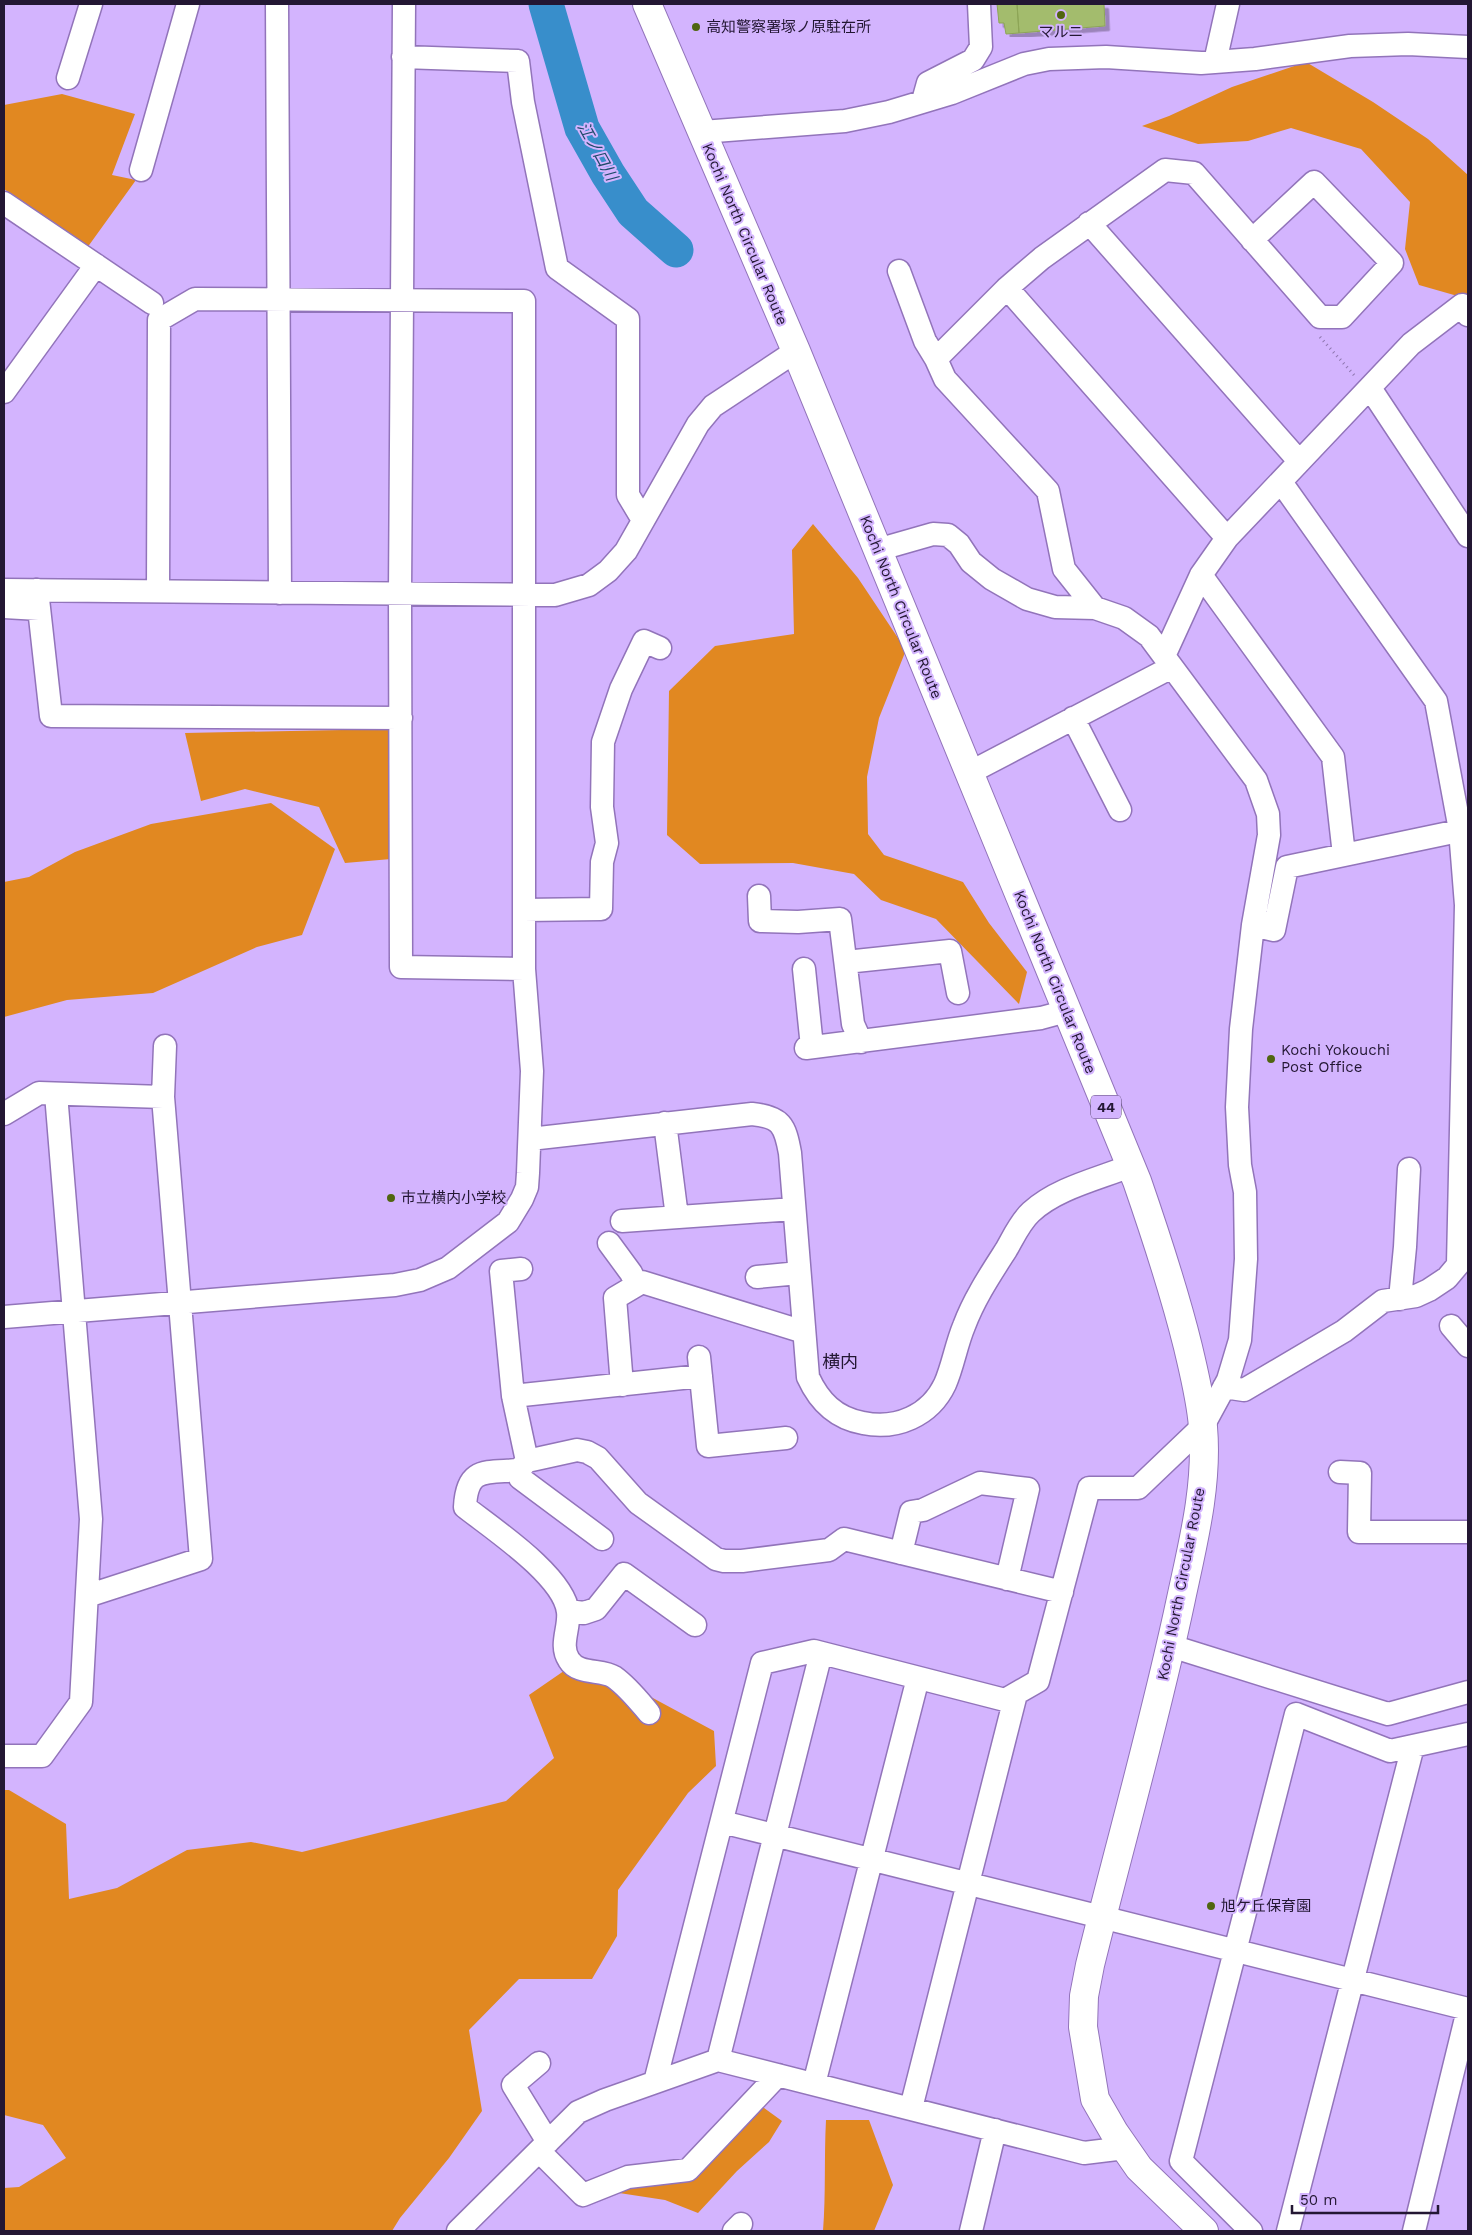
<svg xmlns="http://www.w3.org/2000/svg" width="1472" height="2235" font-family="'Work Sans','Noto Sans JP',sans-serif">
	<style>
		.green { fill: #e18821 }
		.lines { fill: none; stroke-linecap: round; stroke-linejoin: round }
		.river { stroke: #388ecb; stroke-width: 35 }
		.building { fill: #a3bc6d; stroke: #8da557; filter: url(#shadow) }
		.minor-casing { stroke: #9274ba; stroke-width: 25 }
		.major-casing { stroke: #9274ba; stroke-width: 30 }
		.path { stroke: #8f77b0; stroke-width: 3; stroke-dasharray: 1 4; stroke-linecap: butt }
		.minor { stroke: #fff; stroke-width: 22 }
		.major { stroke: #fff; stroke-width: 28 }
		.poi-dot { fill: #506510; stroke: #d3b4fe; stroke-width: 2 }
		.labels { text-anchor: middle; stroke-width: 4; stroke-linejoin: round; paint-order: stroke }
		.shield { fill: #d3b4fe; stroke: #584670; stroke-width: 1 }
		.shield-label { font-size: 14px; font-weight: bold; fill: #231733 }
		.poi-label { font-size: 15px; fill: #231733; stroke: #d3b4fe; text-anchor: start }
		.street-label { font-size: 15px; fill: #231733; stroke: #d3b4fe }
		.water-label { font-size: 16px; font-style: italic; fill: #1d4a6a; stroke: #d3b4fe }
		.quarter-label { font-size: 18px; fill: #231733; stroke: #d3b4fe }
	</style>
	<defs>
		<filter id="shadow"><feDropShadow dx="4.5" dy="4.5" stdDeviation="0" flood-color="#0004"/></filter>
	</defs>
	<rect width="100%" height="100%" fill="#d3b4fe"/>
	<path class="green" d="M 1306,62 L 1373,102 L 1428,139 L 1468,175 L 1468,299 L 1419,285 L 1405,249 L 1410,202 L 1361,149 L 1291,128 L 1248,141 L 1198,144 L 1142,126 L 1169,116 L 1232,87 Z
		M 62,94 L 135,114 L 112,175 L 136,180 L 87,248 L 4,189 L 4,105 Z
		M 813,524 L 858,578 L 906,650 L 879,718 L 867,777 L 868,834 L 884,855 L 963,882 L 989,923 L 1027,972 L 1019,1004 L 936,919 L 881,900 L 854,874 L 793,863 L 700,864 L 667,835 L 669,691 L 715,646 L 794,634 L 792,550 Z
		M 391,729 L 391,859 L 345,863 L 319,807 L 245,789 L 201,801 L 185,733 Z
		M 271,803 L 335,849 L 302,935 L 257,947 L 153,993 L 67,1000 L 4,1017 L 4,882 L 29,877 L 75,852 L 151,824 Z
		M 574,1664 L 651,1697 L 714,1731 L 716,1766 L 688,1793 L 618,1890 L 617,1936 L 592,1979 L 519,1979 L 469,2030 L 482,2111 L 449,2158 L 400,2218 L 392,2231 L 4,2231 L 4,2188 L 19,2187 L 66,2158 L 43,2125 L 4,2115 L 4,1790 L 9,1790 L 66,1824 L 69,1899 L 117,1888 L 187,1850 L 251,1842 L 302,1852 L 506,1801 L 554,1758 L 529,1695 Z
		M 756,2102 L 782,2121 L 769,2142 L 737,2171 L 698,2213 L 665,2200 L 606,2191 L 707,2154 Z
		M 826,2120 L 869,2120 L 893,2185 L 874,2231 L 823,2231 C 826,2194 824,2157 826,2120 Z"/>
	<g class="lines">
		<path class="river" d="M 546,4 L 582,128 L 608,174 L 633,212 L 676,250"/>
	</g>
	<path class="building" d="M 997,4 L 1017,4 L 1019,33 L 1006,34 L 1004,23 L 999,23 Z
		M 1017,4 L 1104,4 L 1105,26 L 1019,33 Z"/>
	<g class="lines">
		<g class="minor-casing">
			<path id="minor" d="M 277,4 L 280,593
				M 404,4 L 400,594 L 401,967 L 524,969
				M 403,57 L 518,61 L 523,102 L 557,268 L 628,319 L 628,495 L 643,520
				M 1215,62 L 1228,4
				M 68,78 L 91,4
				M 923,101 L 928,83 L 973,60 L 981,47 L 979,4
				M 702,132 L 845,121 L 889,112 L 952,93 L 1024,64 L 1049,59 L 1106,57 L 1201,63 L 1255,59 L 1350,46 L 1408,44 L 1468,47
				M 141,170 L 188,4
				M 4,203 L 152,303
				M 1089,223 L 1299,461
				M 899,271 L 925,341 L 936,359
				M 1007,288 L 1227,538
				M 1370,388 L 1468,536
				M 4,392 L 96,265
				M 1281,482 L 1436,701 L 1460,830 L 1466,905 L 1458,1264
				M 1201,575 L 1333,757 L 1344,855
				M 4,590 L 555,595 L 589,585 L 608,571 L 626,551 L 698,424 L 713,406 L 796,351
				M 37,590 L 51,716 L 401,718
				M 4,607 L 39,609
				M 1095,608 L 1064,569 L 1048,491 L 945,379 L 936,359 L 1007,288 L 1042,258 L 1165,170 L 1194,173 L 1320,317 L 1342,317 L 1392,263 L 1314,182 L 1252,240
				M 1164,656 L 1201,575 L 1227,538 L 1411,344 L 1462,305 L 1468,315
				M 1073,718 L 1120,810
				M 969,773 L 1172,667
				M 759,896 L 760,921 L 798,922 L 840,919 L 853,1024 L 861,1042
				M 524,910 L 601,909 L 602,862 L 607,843 L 602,807 L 603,742 L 621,689 L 644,641 L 660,648
				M 1253,925 L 1274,930 L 1287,867 L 1468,829
				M 846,962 L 950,951 L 958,993
				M 804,969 L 812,1047
				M 806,1048 L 1041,1018 L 1067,1011
				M 4,1114 L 39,1093 L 163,1097
				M 665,1123 L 677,1217
				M 530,1139 L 752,1114 C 781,1117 785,1125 790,1153 L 808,1377 C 819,1401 835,1418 863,1423 C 896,1430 930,1416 945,1384 C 953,1366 956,1345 964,1326 C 974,1299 990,1275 1006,1250 C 1013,1238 1020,1222 1031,1212 C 1057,1188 1098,1179 1130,1166
				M 622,1221 L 794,1209
				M 609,1243 L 631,1273 L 637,1285
				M 521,1269 L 501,1271 L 513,1396 L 527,1461 L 577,1450 L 587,1452 L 598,1458 L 638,1503 L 716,1559 L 724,1561 L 742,1561 L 829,1550 L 844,1539 L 1062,1592
				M 757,1277 L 799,1273
				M 1400,1299 L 1405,1247 L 1409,1169
				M 4,1317 L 395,1285 L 420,1280 L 448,1268 L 508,1222 L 522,1199 L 527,1187 L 528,1173 L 532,1071 L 524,969 L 524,301 L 195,299 L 159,320 L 158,591
				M 1451,1326 L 1468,1346
				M 699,1357 L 708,1446 L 786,1438
				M 622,1385 L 615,1298 L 642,1282 L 804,1332
				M 1224,1387 L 1244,1390 L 1344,1331 L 1383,1301 L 1416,1296 L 1429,1290 L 1447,1278 L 1468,1253
				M 513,1396 L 701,1376
				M 527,1461 L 519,1470 C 486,1473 467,1466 465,1507 C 493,1529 564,1576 568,1612 C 570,1628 559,1645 569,1660 C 578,1675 602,1669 614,1677 C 628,1687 638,1700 649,1713
				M 519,1470 L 520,1478 L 602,1539
				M 1340,1472 L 1360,1473 L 1359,1532 L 1468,1532
				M 901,1553 L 911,1512 L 923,1510 L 980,1483 L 1028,1489 L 1007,1579
				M 87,1596 L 201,1559 L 163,1097 L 165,1046
				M 568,1611 L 584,1613 L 596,1609 L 624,1574 L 695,1625
				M 1171,1646 L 1388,1714 L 1468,1692
				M 4,1756 L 42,1756 L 81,1702 L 91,1519 L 56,1094
				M 722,1822 L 1468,2009
				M 718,2060 L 821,1653
				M 539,2063 L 513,2085 L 548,2142
				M 655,2082 L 762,1663 L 814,1651 L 1005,1700 L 1038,1681 L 1089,1488 L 1138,1488 L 1203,1426 L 1228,1380 L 1240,1340 L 1246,1259 L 1245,1192 L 1240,1165 L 1237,1107 L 1241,1029 L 1253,925 L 1269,835 L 1268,814 L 1256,780 L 1149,636 L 1124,618 L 1095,608 L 1055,607 L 1027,599 L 992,579 L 971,562 L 959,544 L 948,535 L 933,534 L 877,550
				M 814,2084 L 918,1678
				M 911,2108 L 1016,1694
				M 539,2151 L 583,2195 L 628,2177 L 688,2170 L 778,2075
				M 458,2231 L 578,2112 L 605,2100 L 718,2060 L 1084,2153 L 1125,2148
				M 734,2231 L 741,2224
				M 971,2231 L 995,2130
				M 1251,2231 L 1181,2161 L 1296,1714 L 1390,1751 L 1468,1734
				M 1288,2231 L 1413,1746
				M 1414,2231 L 1468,2010"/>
		</g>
		<g class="major-casing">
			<path id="major" d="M 647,4 L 796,351 L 1137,1181 C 1156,1236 1174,1290 1188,1347 C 1194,1373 1201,1400 1203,1427 C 1208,1485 1193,1543 1181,1599 C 1155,1722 1120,1843 1090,1965 L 1084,1996 L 1083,2027 L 1095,2099 L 1114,2132 L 1139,2168 L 1204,2231"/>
		</g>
		<path class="path" d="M 1320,337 L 1354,375"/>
		<use href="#minor" class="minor"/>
		<use href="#major" class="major"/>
	</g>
	<g class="poi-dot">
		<circle cx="1061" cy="15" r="5"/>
		<circle cx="696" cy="27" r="5"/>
		<circle cx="1271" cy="1059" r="5"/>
		<circle cx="391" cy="1198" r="5"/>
		<circle cx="1211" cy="1906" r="5"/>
	</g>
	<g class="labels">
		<rect class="shield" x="1091" y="1095.5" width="30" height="23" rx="4"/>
		<g class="shield-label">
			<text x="1106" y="1112">44</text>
		</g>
		<g class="poi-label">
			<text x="706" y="32">高知警察署塚ノ原駐在所</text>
			<text x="1061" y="37" text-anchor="middle">マルニ</text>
			<text x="1281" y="1055">Kochi Yokouchi<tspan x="1281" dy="17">Post Office</tspan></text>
			<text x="401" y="1203">市立横内小学校</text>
			<text x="1221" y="1911">旭ケ丘保育園</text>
		</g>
		<g class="street-label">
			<text transform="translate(745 234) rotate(67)" y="5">Kochi North Circular Route</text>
			<text transform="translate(901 607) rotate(68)" y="5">Kochi North Circular Route</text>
			<text transform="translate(1055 982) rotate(68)" y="5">Kochi North Circular Route</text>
			<text transform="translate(1181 1584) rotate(-79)" y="5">Kochi North Circular Route</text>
		</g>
		<g class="water-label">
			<text transform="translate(598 151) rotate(61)" y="6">江ノ口川</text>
		</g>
		<g class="quarter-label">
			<text x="840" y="1368">横内</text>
		</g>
	</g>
	<rect width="1472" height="2235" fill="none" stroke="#231733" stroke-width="10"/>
	<path d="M1292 2205v8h146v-8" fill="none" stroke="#231733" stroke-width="2.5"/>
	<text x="1300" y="2205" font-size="15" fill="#231733" stroke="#d3b4fe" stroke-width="4" paint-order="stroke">50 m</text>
</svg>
